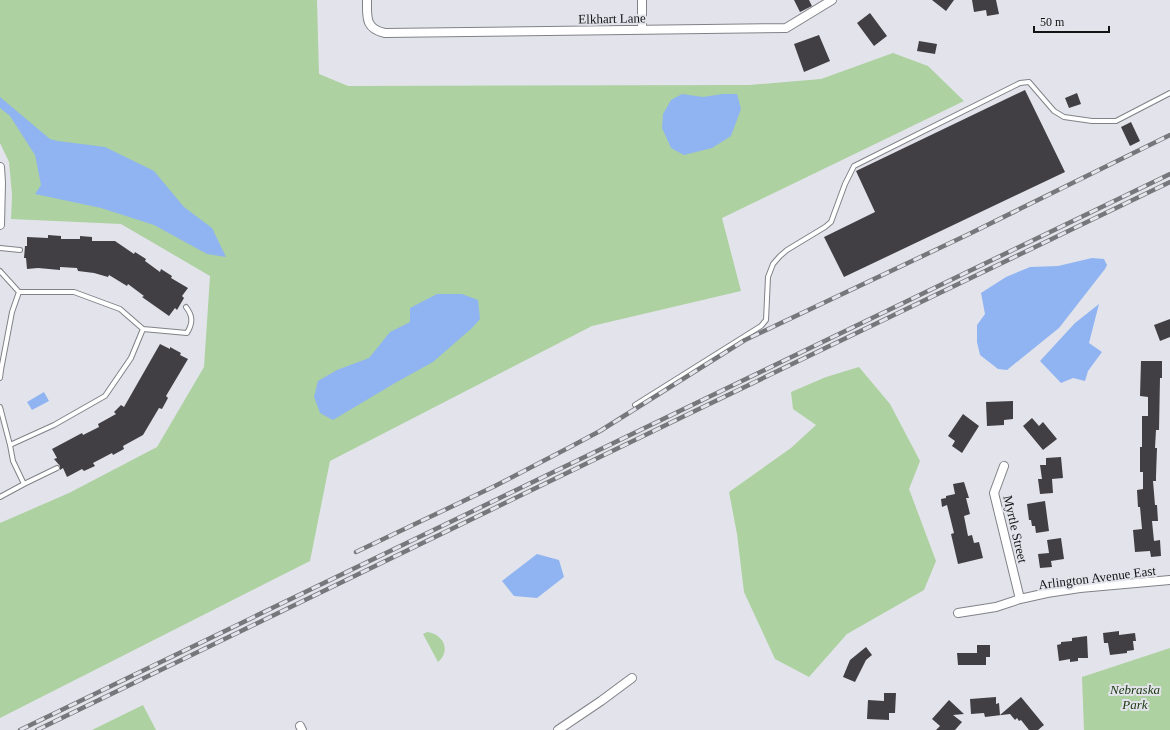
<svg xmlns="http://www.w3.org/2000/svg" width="1170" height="730" font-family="Georgia,serif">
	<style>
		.green { fill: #add1a1 }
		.water { fill: #90b4f1 }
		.building { fill: #413f44 }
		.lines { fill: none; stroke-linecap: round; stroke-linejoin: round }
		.service-casing { stroke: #818288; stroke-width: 6 }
		.minor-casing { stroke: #818288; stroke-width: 10 }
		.service { stroke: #fff; stroke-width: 4 }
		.minor { stroke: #fff; stroke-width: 8 }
		.rail-casing { stroke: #76777b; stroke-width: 4.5 }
		.rail { stroke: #e3e4eb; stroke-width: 3; stroke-dasharray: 9; stroke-linecap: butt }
		.labels { text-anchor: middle; stroke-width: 4; stroke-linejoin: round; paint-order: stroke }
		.street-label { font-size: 13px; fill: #131316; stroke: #e3e4eb }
		.park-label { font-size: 13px; font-style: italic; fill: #18360d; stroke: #e3e4eb }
	</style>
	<rect width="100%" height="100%" fill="#e3e4eb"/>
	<path class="green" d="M 0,0 L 317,0 L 319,74 L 348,86 L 749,85 L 821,79 L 893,53 L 928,66 L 964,101 L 722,218 L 741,291 L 592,326 L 330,461 L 310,561 L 0,718 L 0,523 L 69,493 L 157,447 L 204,367 L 210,276 L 121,224 L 11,219 L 12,195 L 9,162 L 0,143 Z
		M 859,367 L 890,404 L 920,461 L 909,489 L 936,561 L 924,590 L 847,634 L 809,677 L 775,659 L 744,592 L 737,534 L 729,492 L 791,448 L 816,425 L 793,409 L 791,392 L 826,377 Z
		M 427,632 C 444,634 451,651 438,662 L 423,634 Z
		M 1170,648 L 1170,730 L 1084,730 L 1082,677 Z
		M 143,705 L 156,730 L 92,730 Z"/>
	<path class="water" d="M 682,94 L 703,97 L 723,94 L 737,94 L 741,109 L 731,136 L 712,148 L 684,155 L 671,148 L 662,128 L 663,114 L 671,100 Z
		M 0,97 L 50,139 L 58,141 L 105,147 L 154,171 L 184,207 L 212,228 L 226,257 L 207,254 L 154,225 L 101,208 L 35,194 L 41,185 L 35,155 L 10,116 L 0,108 Z
		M 1092,258 L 1104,259 L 1107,265 L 1105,269 L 1059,328 L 1007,370 L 998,369 L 980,355 L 977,342 L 977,325 L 985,314 L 981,293 L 1006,277 L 1030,267 L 1058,266 Z
		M 437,294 L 462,294 L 478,300 L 480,319 L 472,328 L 433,362 L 395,383 L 333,420 L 320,413 L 314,397 L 318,381 L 337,370 L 369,358 L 390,332 L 410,322 L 410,308 Z
		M 1099,304 L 1089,343 L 1102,352 L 1088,371 L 1085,381 L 1073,378 L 1061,383 L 1040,361 L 1075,323 Z
		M 44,392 L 49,401 L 32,410 L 27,402 Z
		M 537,554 L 559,560 L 564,577 L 537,598 L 514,596 L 502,581 Z"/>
	<path class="building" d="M 794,0 L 809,0 L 812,6 L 800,12 Z
		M 932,0 L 954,0 L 946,11 Z
		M 972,0 L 996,0 L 999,14 L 987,16 L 986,10 L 974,12 Z
		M 870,13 L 887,36 L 874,46 L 857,23 Z
		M 819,35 L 830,61 L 804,72 L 794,44 Z
		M 919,41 L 937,44 L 935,54 L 917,51 Z
		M 1025,90 L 1065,172 L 844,277 L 824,237 L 875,212 L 856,171 Z
		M 1077,93 L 1081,104 L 1069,108 L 1065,98 Z
		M 1131,122 L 1140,141 L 1130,146 L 1121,127 Z
		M 48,235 L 61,236 L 61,239 L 80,239 L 80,236 L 92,237 L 92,241 L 115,241 L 134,254 L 135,252 L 146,259 L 145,261 L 160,272 L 161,269 L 172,276 L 171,278 L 188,288 L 182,296 L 184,298 L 177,310 L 175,308 L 169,316 L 142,297 L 144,296 L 128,284 L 127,286 L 109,275 L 108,277 L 94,273 L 78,271 L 77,268 L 60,267 L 60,270 L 38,268 L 27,269 L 26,258 L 24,258 L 25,246 L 27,246 L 27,237 L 48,238 Z
		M 1170,319 L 1170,337 L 1160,341 L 1154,325 Z
		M 160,344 L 170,349 L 170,347 L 181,353 L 180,355 L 188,359 L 166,396 L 168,398 L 162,409 L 159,408 L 143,435 L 123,446 L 124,449 L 113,455 L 112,453 L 93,463 L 95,466 L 84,471 L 82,469 L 67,477 L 63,468 L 60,470 L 60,466 L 54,459 L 57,458 L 52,449 L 82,433 L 83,435 L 99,427 L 98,424 L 116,414 L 114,412 L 121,405 L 124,407 Z
		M 1141,361 L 1162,361 L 1162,378 L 1160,378 L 1159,430 L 1156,430 L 1155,448 L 1157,448 L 1156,476 L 1156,481 L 1153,481 L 1155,505 L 1157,505 L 1158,521 L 1152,521 L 1154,541 L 1160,540 L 1161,556 L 1151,557 L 1150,551 L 1135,552 L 1133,530 L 1142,529 L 1140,507 L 1138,507 L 1137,490 L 1143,489 L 1143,472 L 1140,472 L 1140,447 L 1142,447 L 1142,416 L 1148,416 L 1148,397 L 1140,396 Z
		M 1013,401 L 1013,419 L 1004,420 L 1004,425 L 987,426 L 986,402 Z
		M 963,414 L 979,426 L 962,453 L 952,446 L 955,441 L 948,436 Z
		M 1032,418 L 1039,426 L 1043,422 L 1057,439 L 1043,450 L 1023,426 Z
		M 1061,457 L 1063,478 L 1052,479 L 1053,493 L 1040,494 L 1038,479 L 1042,479 L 1040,465 L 1046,465 L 1046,458 Z
		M 964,482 L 969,498 L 966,498 L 970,514 L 964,516 L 968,536 L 972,535 L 974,543 L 979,542 L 983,558 L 958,564 L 951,534 L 954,533 L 947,505 L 942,507 L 941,499 L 946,498 L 946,496 L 955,494 L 953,484 Z
		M 1045,501 L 1049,531 L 1036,533 L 1035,526 L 1032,526 L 1031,520 L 1029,520 L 1027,504 Z
		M 1061,538 L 1064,559 L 1051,561 L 1052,567 L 1040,568 L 1038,554 L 1049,553 L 1047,540 Z
		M 1119,631 L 1119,635 L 1135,633 L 1136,641 L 1133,641 L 1134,650 L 1127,651 L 1127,653 L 1110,655 L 1108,643 L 1104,643 L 1103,633 Z
		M 1087,636 L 1088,658 L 1078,658 L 1078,661 L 1070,662 L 1070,659 L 1059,661 L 1057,645 L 1061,644 L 1061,642 L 1072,641 L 1072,638 Z
		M 977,645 L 990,645 L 990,657 L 986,657 L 986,665 L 958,665 L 957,653 L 977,653 Z
		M 866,647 L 872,655 L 866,660 L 855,682 L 843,677 L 850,660 Z
		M 884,693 L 896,693 L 895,713 L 889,713 L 889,720 L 867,719 L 868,700 L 884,701 Z
		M 996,697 L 996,704 L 999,703 L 1000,715 L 1021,697 L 1044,725 L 1038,730 L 1029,730 L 1021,720 L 1019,721 L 1017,718 L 1015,720 L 1010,714 L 985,717 L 984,713 L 971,714 L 970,699 Z
		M 949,700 L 964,714 L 953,715 L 962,722 L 955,730 L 936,730 L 940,726 L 932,719 Z"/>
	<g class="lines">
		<g class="service-casing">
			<path id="service" d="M 0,248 L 20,250
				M 0,271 L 19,292 L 74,292 L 120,309 L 143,329 L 131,358 L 105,396 L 54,425 L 10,445 L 0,407
				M 143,329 L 187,333 C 193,323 193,316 186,307
				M 0,378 L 1,370 L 12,312 L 19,292
				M 635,405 L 761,326 L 766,320 L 768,277 L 773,264 L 780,256 L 787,250 L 825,227 L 831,222 L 845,184 L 854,166 L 1020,83 L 1029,82 L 1054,111 L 1064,117 L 1092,121 L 1116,121 L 1170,93
				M 24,484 L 57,468
				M 0,497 L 24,484 L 13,461 L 10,445"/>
		</g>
		<g class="minor-casing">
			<path id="minor" d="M 367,0 C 367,17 365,29 385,33 L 786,28 L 832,0
				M 642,30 L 642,0
				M 0,167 L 1,183 L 0,225
				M 1004,466 L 994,493 L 1020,599
				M 958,613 L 996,607 L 1020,599 L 1047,593 L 1080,588 L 1170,580
				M 300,726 L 302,730
				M 558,730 L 601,701 L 632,678"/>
		</g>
		<use href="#service" class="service"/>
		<use href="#minor" class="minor"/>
		<g class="rail-casing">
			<path id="rail" d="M 356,552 L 495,486 L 572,446 L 600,431 L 745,340 L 967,235 L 1170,135
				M 20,730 L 1170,174
				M 37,730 L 701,408 L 1170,182"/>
		</g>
		<use href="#rail" class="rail"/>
	</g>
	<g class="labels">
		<g class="street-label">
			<text transform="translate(612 18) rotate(-1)" y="5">Elkhart Lane</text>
			<text transform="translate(1016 529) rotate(77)" y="5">Myrtle Street</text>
			<text transform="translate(1097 577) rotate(-7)" y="5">Arlington Avenue East</text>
		</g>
		<g class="park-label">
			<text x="1135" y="694">Nebraska<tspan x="1135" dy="15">Park</tspan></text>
		</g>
	</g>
	<path d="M1034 26v6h75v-6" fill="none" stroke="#131316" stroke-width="2"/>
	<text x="1040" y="26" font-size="12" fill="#131316" stroke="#e3e4eb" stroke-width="3" paint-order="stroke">50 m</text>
</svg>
